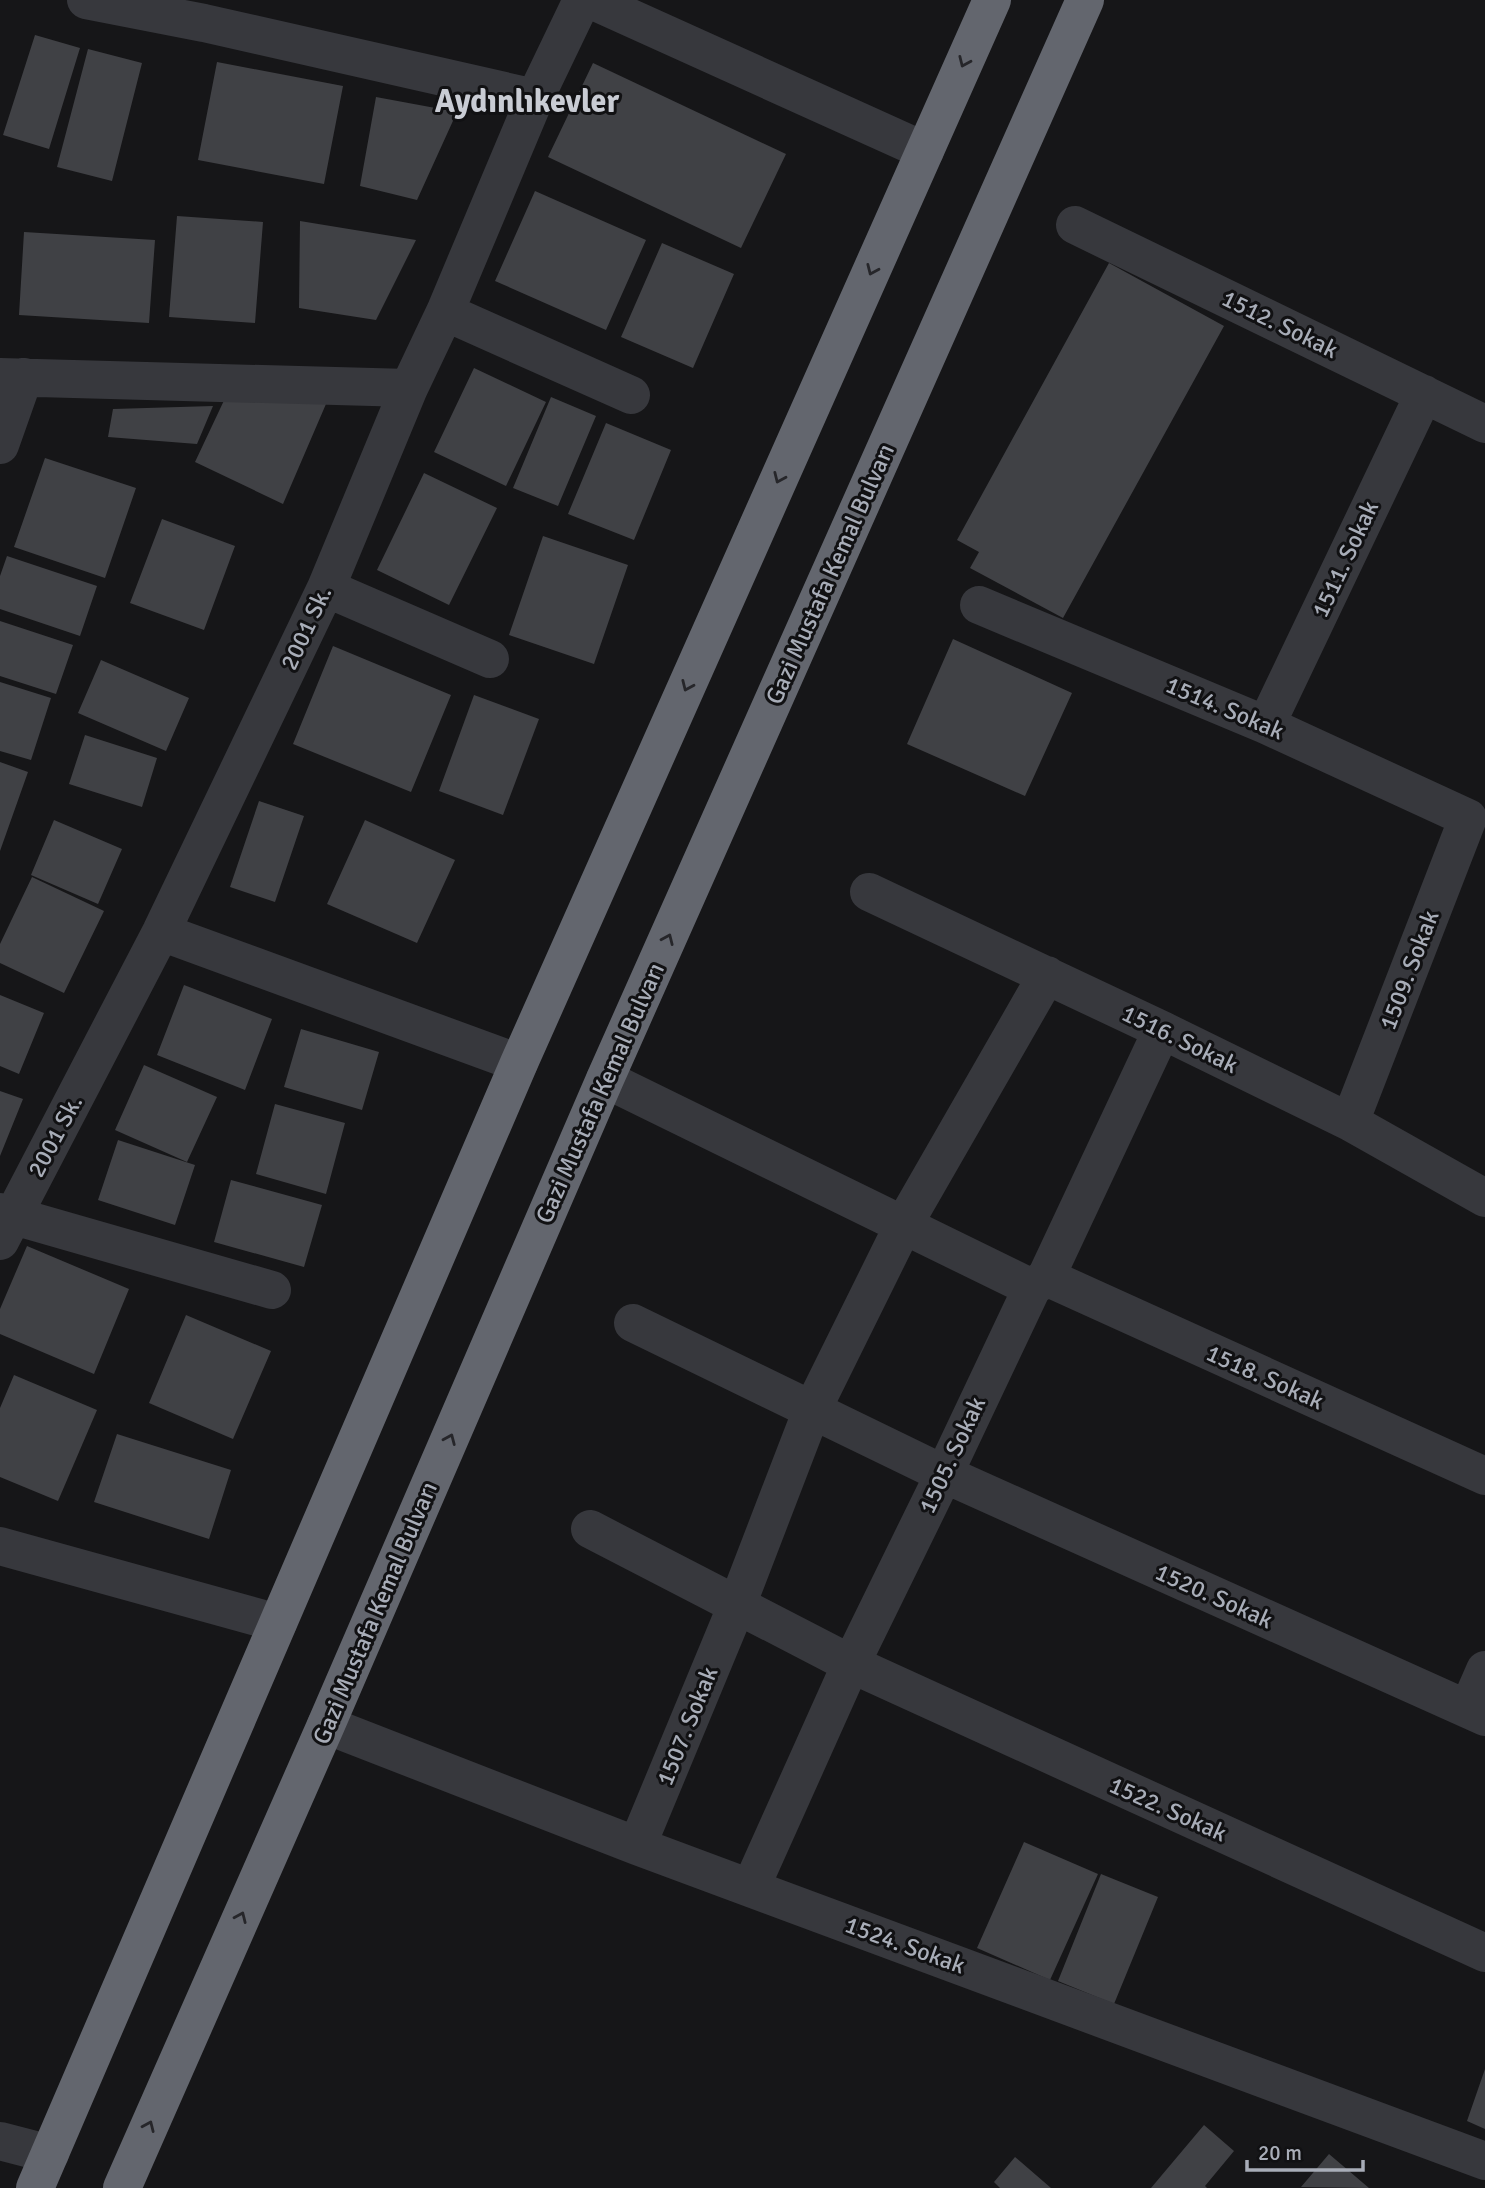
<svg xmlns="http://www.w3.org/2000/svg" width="1485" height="2188" font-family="Signika,sans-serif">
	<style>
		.building { fill: #404145 }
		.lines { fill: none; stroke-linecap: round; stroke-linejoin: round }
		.minor { stroke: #37383d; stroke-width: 38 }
		.highway { stroke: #63666e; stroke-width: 38 }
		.oneway { stroke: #26262a }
		.labels { text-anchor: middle; stroke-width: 6; stroke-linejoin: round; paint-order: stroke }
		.street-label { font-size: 24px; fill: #a8adb8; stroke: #111113 }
		.district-label { font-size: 32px; font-weight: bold; fill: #c9ccd4; stroke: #111113 }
	</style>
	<rect width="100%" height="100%" fill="#161618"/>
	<path class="building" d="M 35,35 L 80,48 L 49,149 L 3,135 Z
		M 88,49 L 142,63 L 112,181 L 57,167 Z
		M 217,62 L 343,86 L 324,184 L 198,160 Z
		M 593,63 L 786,154 L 741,248 L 548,157 Z
		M 376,97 L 457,112 L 417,200 L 360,186 Z
		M 535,191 L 646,240 L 606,330 L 495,281 Z
		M 177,216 L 263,222 L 255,323 L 169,317 Z
		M 300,221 L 416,240 L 376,320 L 299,308 Z
		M 24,232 L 155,240 L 149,323 L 19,315 Z
		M 662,243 L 734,274 L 693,368 L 621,337 Z
		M 1109,263 L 1224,326 L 1063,618 L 970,568 L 979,552 L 957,540 Z
		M 474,368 L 546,402 L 506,486 L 434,452 Z
		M 228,392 L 329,397 L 283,504 L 195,462 Z
		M 551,397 L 596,416 L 558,506 L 513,488 Z
		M 213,406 L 197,444 L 108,437 L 113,409 Z
		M 606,423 L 671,450 L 634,540 L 568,514 Z
		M 45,458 L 136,488 L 105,578 L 14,547 Z
		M 424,473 L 497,508 L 449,605 L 377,570 Z
		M 162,519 L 235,546 L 204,630 L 130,603 Z
		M 543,536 L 628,565 L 594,664 L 509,635 Z
		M 7,556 L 97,586 L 80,636 L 0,609 L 0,576 Z
		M 0,621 L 73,645 L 56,694 L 0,676 Z
		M 953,639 L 1072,693 L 1025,796 L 907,744 Z
		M 333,646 L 451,695 L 411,792 L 293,744 Z
		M 101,660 L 189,698 L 166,751 L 78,713 Z
		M 0,682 L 51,698 L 31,760 L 0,751 Z
		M 474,695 L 539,719 L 503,815 L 439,791 Z
		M 85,735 L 157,758 L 142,807 L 69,784 Z
		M 0,762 L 28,772 L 0,851 Z
		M 259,801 L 304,816 L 275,902 L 230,887 Z
		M 54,820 L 122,849 L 98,904 L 31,875 Z
		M 365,820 L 455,860 L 417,943 L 327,904 Z
		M 32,877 L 104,911 L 64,993 L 0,963 L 0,944 Z
		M 184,985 L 272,1019 L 245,1090 L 157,1055 Z
		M 0,995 L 44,1013 L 19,1074 L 0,1066 Z
		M 301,1029 L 379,1052 L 362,1110 L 284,1087 Z
		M 144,1065 L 217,1097 L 187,1162 L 115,1130 Z
		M 0,1091 L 23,1099 L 0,1156 Z
		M 275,1104 L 345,1123 L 326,1194 L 256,1174 Z
		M 118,1140 L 195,1165 L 175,1225 L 98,1200 Z
		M 231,1180 L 322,1205 L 304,1267 L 214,1242 Z
		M 27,1246 L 129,1289 L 94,1374 L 0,1334 L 0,1309 Z
		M 186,1315 L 271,1351 L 233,1439 L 149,1403 Z
		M 14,1375 L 97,1410 L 58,1501 L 0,1477 L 0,1408 Z
		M 117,1434 L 231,1470 L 209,1539 L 94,1502 Z
		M 1024,1842 L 1098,1874 L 1050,1980 L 977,1948 Z
		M 1101,1874 L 1158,1897 L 1114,2004 L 1058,1981 Z
		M 1485,2069 L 1485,2129 L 1467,2121 Z
		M 1204,2125 L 1234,2151 L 1205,2186 L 1207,2188 L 1151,2188 Z
		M 1329,2154 L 1369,2188 L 1301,2187 Z
		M 1015,2157 L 1051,2188 L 1000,2188 L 994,2182 Z"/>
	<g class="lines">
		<path class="minor" d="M 86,0 L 204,23 L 535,98
			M 591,0 L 925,151
			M 1075,225 L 1485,424
			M 445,312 L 631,395
			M 0,377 L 409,388
			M 0,445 L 24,377
			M 326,588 L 490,659
			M 979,605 L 1266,725 L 1468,818 L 1350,1122
			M 1266,725 L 1424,394
			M 869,892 L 1162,1030 L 1350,1122 L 1485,1198
			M 161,932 L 519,1063
			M 605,1079 L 1032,1288
			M 0,1212 L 272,1290
			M 0,1241 L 161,932 L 326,588 L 409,388 L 445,312 L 535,98 L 582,0
			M 1046,1277 L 1485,1476
			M 633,1323 L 944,1474 L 1485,1717
			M 590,1529 L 851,1664 L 1485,1953
			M 0,1546 L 278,1623
			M 1468,1709 L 1485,1670
			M 326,1725 L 637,1846 L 1485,2161
			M 637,1846 L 737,1605 L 812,1410 L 904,1224 L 1047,975
			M 751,1887 L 851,1664 L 944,1474 L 1032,1288 L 1046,1277 L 1162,1030
			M 0,2141 L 50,2154"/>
		<path class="highway" d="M 35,2188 L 519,1063 L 992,0
			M 122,2188 L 326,1725 L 605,1079 L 1085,0"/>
	</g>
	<defs><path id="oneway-chevron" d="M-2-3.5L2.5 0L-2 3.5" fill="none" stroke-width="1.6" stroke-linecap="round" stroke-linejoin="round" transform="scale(1.75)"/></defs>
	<g class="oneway">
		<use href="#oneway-chevron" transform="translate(964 62) rotate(114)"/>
		<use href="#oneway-chevron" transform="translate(872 270) rotate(114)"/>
		<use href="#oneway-chevron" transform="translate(779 478) rotate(114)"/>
		<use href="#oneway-chevron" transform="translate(687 686) rotate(114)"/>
		<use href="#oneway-chevron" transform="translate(668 939) rotate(-66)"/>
		<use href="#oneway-chevron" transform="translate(450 1439) rotate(-67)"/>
		<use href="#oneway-chevron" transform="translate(241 1917) rotate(-66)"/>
		<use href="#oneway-chevron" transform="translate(149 2126) rotate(-66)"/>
	</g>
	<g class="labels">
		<g class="street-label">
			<text transform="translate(1280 324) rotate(26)" y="8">1512. Sokak</text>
			<text transform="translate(1345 559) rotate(-65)" y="8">1511. Sokak</text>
			<text transform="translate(830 574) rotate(-66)" y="8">Gazi Mustafa Kemal Bulvarı</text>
			<text transform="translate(306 628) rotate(-65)" y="8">2001 Sk.</text>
			<text transform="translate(1225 708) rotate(23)" y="8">1514. Sokak</text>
			<text transform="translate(1409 970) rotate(-69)" y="8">1509. Sokak</text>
			<text transform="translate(1180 1039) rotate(26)" y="8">1516. Sokak</text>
			<text transform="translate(600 1093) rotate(-66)" y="8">Gazi Mustafa Kemal Bulvarı</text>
			<text transform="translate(55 1136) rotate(-62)" y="8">2001 Sk.</text>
			<text transform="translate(1265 1377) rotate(24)" y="8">1518. Sokak</text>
			<text transform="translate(952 1455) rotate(-65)" y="8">1505. Sokak</text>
			<text transform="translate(1214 1596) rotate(24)" y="8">1520. Sokak</text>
			<text transform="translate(375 1613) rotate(-67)" y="8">Gazi Mustafa Kemal Bulvarı</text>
			<text transform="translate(687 1726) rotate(-68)" y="8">1507. Sokak</text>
			<text transform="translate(1168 1809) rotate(24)" y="8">1522. Sokak</text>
			<text transform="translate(905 1945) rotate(20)" y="8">1524. Sokak</text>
		</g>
		<g class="district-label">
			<text x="527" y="112">Aydınlıkevler</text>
		</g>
	</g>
	<path d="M1247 2160v10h116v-10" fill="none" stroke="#a8adb8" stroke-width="3.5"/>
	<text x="1258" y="2160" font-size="21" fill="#a8adb8" stroke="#111113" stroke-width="5" paint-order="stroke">20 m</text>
</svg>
